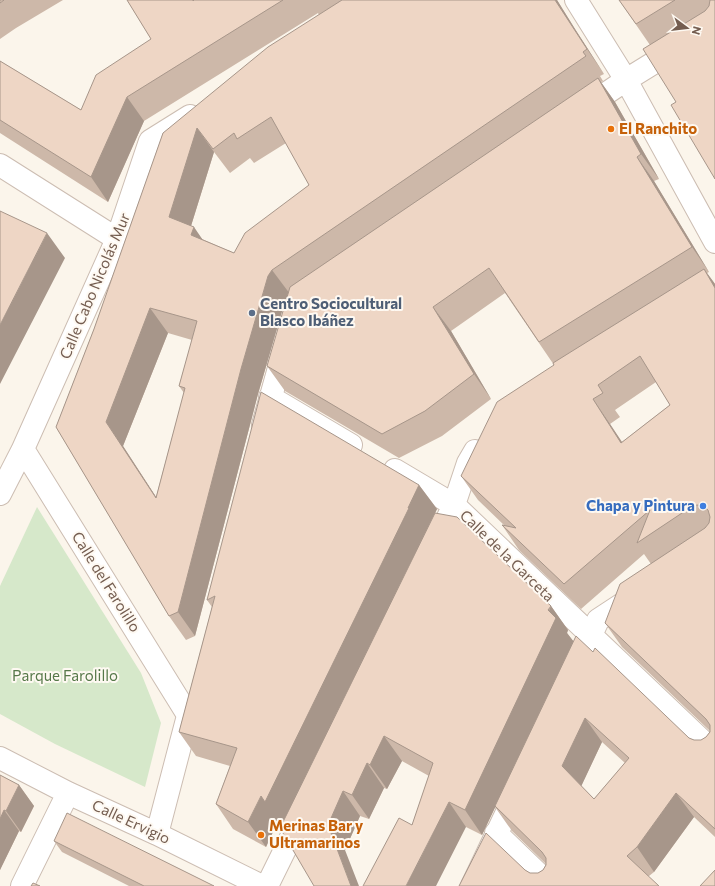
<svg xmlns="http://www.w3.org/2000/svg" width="715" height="886" font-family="Commissioner,sans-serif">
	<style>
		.green { fill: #d6e8ca }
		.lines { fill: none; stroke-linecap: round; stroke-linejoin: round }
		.street-casing { stroke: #ccbdb2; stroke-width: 24 }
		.street { stroke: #fff; stroke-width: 22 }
		.wall { fill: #cdb8a9; fill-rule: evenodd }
		.shaded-wall { fill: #a7968a }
		.building { fill: #eed6c5; stroke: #a7968a; fill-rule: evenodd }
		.food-dot { fill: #e8710a; stroke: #fef9f2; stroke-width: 1.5 }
		.service-dot { fill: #5c6f8a; stroke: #fef9f2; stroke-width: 1.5 }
		.shop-dot { fill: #3f7fe0; stroke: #fef9f2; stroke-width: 1.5 }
		.labels { text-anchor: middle; stroke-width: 4; stroke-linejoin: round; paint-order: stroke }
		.food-label { font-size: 15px; font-weight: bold; fill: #c56008; stroke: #fef9f2; text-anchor: start }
		.street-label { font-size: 15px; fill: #745d50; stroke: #fef9f2 }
		.service-label { font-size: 15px; font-weight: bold; fill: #4e5e75; stroke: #fef9f2; text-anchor: start }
		.shop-label { font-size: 15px; font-weight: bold; fill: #366cbe; stroke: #fef9f2; text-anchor: end }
		.park-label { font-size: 15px; fill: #567849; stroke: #fef9f2 }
	</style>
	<rect width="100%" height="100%" fill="#fbf5eb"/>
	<path class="green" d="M 37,507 L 141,673 L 161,723 L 145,787 L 55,744 L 0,714 L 0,586 Z"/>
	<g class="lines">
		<g class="street-casing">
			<path id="street" d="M 576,0 L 626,80 L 715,242
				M 583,109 L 626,80 L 715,25
				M 0,165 L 117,239
				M 270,397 L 351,445
				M 263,425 L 284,350
				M 23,449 L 188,715
				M 395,470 L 454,505 L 715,753
				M 0,494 L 23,449 L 117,239 L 150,141 L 190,116
				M 436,542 L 454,505 L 468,463 L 475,451
				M 585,648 L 598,620 L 633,597
				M 0,758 L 68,793 L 157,834 L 262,886
				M 496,833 L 551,886
				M 157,834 L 190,708
				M 22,886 L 68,793
				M 267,886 L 302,815
				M 472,886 L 516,793"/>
		</g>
		<use href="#street" class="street"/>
	</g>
	<path class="wall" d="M 0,0 L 63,0 L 16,28 L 0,39 Z
		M 127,0 L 557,0 L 575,29 L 604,74 L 600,76 L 603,81 L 601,82 L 615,102 L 659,179 L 654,181 L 709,272 L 707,273 L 715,284 L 715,837 L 694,817 L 654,872 L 649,876 L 459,886 L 525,870 L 530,873 L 538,873 L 543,870 L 546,864 L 512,831 L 495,807 L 482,835 L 466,827 L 412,825 L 429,776 L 402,761 L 387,789 L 384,788 L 369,819 L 360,816 L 345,850 L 281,825 L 278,821 L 266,847 L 233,829 L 216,804 L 230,766 L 196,756 L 179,732 L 212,607 L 207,600 L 419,485 L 437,509 L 435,513 L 551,606 L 568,630 L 567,633 L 573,641 L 593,652 L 689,738 L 694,740 L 701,740 L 706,737 L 710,731 L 622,647 L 605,623 L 651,564 L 644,554 L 581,609 L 519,550 L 502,525 L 505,526 L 478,500 L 461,476 L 554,365 L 505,293 L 451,331 L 491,399 L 442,436 L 399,458 L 285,391 L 267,366 L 288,297 L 285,301 L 258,394 L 195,636 L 186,640 L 169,616 L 56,427 L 94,329 L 163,133 L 319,15 L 318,13 L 144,121 L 108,202 L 0,133 L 0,61 L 81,110 L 151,39 ZM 286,143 L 309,185 L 234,253 L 202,239 L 191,226 L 214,152 L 230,173 L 250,158 L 254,163 ZM 168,333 L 192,340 L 179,386 L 184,393 L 156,497 L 123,446 ZM 656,382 L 670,405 L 622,442 L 610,424 L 620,417 L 615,410 ZM 602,742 L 625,763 L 594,799 L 581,786 Z
		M 619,0 L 715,0 L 676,102 L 650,45 Z
		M 0,775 L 19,785 L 34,806 L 21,832 L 19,831 L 0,870 Z
		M 54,841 L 214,886 L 129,886 L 62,852 Z"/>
	<path class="shaded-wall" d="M 555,0 L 557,0 L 575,29 L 604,74 L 587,49 Z
		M 598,78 L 615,102 L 659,179 L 641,154 Z
		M 127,97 L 144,121 L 108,202 L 91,177 Z
		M 197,128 L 214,152 L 186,242 L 169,217 Z
		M 637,157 L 654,181 L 709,272 L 692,247 Z
		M 194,227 L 211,252 L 191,235 Z
		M 47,233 L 65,258 L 0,384 L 0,325 Z
		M 704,269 L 715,284 L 715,288 Z
		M 272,270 L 290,294 L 285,301 L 258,394 L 195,636 L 178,612 L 241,369 L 268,276 Z
		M 433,307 L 451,331 L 491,399 L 474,374 Z
		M 150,308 L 168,333 L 123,446 L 173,523 L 156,498 L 106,422 Z
		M 593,399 L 610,424 L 639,468 L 621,443 Z
		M 419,485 L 437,509 L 282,827 L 278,821 L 266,847 L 248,822 Z
		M 551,606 L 568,630 L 567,633 L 574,642 L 482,835 L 465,810 Z
		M 585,718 L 602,742 L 579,791 L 562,766 Z
		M 384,736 L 402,761 L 387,789 L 370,765 Z
		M 367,763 L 384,788 L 369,819 L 352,795 Z
		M 19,785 L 34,806 L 21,832 L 6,811 Z
		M 343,791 L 360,816 L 345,850 L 359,886 L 351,886 L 328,825 Z
		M 676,793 L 694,817 L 654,872 L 637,847 Z
		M 449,802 L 466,827 L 436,886 L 406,886 Z
		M 4,810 L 19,831 L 0,870 L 0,819 Z"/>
	<path class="building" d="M 0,0 L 4,0 L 0,3 Z
		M 127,0 L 193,0 L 193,1 L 194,0 L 283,0 L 127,97 L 91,177 L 0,120 L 0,61 L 81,110 L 96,75 L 151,39 Z
		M 342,0 L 555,0 L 587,49 L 583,52 L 586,56 L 272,270 L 268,276 L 241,369 L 178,612 L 169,616 L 56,427 L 94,329 L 163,133 L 268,47 ZM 271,117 L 309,185 L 245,233 L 234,253 L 191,235 L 194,227 L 169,217 L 197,128 L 213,149 L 234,133 L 237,139 ZM 150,308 L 197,321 L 179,386 L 185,388 L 156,498 L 106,422 Z
		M 619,0 L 675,0 L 636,24 Z
		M 710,0 L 715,0 L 715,179 L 671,105 L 676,102 L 643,49 L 705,11 L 709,6 Z
		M 598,78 L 641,154 L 637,157 L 692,247 L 539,342 L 489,268 L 433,307 L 474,374 L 425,411 L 382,434 L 267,366 L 290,287 Z
		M 0,211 L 47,233 L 0,325 Z
		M 704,269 L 715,288 L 715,829 L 676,793 L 637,847 L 627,856 L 659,886 L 459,886 L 486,833 L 525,870 L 530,873 L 538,873 L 543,870 L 546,865 L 546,858 L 542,852 L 495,806 L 576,636 L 593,652 L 595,648 L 689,738 L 694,740 L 701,740 L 706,737 L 710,732 L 710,725 L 706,719 L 605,623 L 620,584 L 705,528 L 709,523 L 710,517 L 708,510 L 704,506 L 697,505 L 691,507 L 637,543 L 650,510 L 564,584 L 502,525 L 516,528 L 461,476 L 497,402 L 554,365 L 553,363 ZM 640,356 L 670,405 L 621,443 L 593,399 L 603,393 L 598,385 ZM 585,718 L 629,758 L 594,799 L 562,766 Z
		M 261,392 L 419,485 L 408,508 L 409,508 L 265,802 L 261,796 L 248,822 L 216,804 L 237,748 L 179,732 L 215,596 L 207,600 Z
		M 435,513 L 457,517 L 551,606 L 548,610 L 556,618 L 465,810 L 449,802 L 406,886 L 363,886 L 399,818 L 412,825 L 433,763 L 384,736 L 370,765 L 367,763 L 352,795 L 343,791 L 328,825 L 351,886 L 314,886 L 280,828 Z
		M 0,775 L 19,785 L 6,811 L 4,810 L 0,819 Z
		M 67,813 L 214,886 L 144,886 L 54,841 Z
		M 715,870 L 715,886 L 700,886 Z
		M 33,883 L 40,886 L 31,886 Z"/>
	<g class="food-dot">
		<circle cx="611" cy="129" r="4"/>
		<circle cx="261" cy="835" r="4"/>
	</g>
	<circle class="service-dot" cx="252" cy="313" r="4"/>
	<circle class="shop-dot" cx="703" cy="506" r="4"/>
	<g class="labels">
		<g class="food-label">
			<text x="619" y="134">El Ranchito</text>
			<text x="269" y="831">Merinas Bar y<tspan x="269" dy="17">Ultramarinos</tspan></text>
		</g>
		<g class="street-label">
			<text transform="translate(95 286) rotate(-67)" y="5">Calle Cabo Nicolás Mur</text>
			<text transform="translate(507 556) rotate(44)" y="5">Calle de la Garceta</text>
			<text transform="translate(106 582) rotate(58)" y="5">Calle del Farolillo</text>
			<text transform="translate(131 822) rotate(25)" y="5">Calle Ervigio</text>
		</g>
		<g class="service-label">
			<text x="260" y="309">Centro Sociocultural<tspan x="260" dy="17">Blasco Ibáñez</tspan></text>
		</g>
		<g class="shop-label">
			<text x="695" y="511">Chapa y Pintura</text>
		</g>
		<g class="park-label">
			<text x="65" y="681">Parque Farolillo</text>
		</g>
	</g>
	<g transform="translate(687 28) rotate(105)" stroke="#fef9f2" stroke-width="3" paint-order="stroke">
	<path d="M0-3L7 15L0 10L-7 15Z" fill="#745d50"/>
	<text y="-6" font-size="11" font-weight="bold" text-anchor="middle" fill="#745d50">N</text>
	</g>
</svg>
